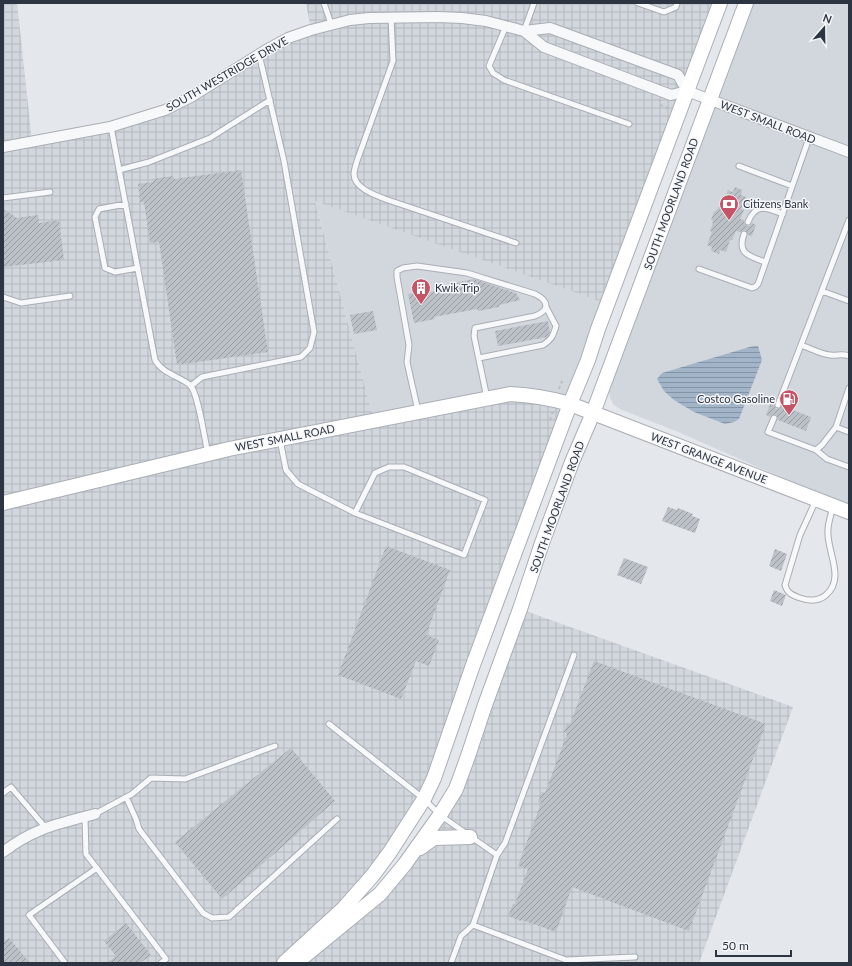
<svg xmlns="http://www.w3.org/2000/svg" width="852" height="966" font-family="Lato,sans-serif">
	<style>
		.built { fill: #d2d6dd }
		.industrial { fill: url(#industrial-grid) }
		.water { fill: url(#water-rules) }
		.building { fill: url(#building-hatch) }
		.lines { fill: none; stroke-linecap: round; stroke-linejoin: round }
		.lane-casing { stroke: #a9aeb5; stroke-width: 7 }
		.street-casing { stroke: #a9aeb5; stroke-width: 12 }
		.secondary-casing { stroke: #a9aeb5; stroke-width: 16 }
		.path { stroke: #babec2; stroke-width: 2; stroke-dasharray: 3 3; stroke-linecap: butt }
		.lane { stroke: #f7f8f9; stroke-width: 5 }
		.street { stroke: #f7f8f9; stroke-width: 10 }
		.secondary { stroke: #fff; stroke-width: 14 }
		.labels { text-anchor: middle; stroke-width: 3; stroke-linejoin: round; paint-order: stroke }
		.street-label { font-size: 11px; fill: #2d3542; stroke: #f4f6f8 }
		.poi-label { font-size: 11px; fill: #2d3542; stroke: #f4f6f8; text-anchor: start }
	</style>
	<defs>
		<pattern id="industrial-grid" width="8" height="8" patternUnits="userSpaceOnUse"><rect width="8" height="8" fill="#d2d6dd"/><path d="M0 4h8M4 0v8" fill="none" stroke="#b5b8bf"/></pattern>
		<pattern id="water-rules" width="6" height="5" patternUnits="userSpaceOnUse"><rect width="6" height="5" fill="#a2b5c8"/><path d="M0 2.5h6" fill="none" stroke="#8494a4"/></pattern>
		<pattern id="building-hatch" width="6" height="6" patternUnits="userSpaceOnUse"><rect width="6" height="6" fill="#bcc0c7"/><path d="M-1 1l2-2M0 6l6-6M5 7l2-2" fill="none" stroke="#999da3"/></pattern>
	</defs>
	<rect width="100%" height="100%" fill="#e4e7eb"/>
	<path class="built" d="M 752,3 L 849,3 L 849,144 L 845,156 L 849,158 L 849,507 L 676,431 L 622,410 L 614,405 L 610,398 L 609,390 Z
		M 315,200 L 608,304 L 570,404 L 374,420 Z"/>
	<path class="industrial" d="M 3,3 L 17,3 L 32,141 L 165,110 L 311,30 L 306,3 L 720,3 L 608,304 L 315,201 L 374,420 L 503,395 L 570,404 L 434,778 L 390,852 L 284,963 L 3,963 Z
		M 520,609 L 793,707 L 699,963 L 296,963 L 380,894 L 440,815 Z"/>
	<path class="water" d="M 753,346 L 758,346 L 762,360 L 739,419 L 734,422 L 725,424 L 694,412 L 674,400 L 664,391 L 657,379 L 662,373 Z"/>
	<path class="building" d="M 241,170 L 268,352 L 177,365 L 159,242 L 150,243 L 144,202 L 140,202 L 138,184 L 153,182 L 152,179 L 173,176 L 174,179 Z
		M 735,187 L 742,190 L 741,195 L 746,197 L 741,209 L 744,210 L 740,219 L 744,220 L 744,224 L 747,226 L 750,226 L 752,223 L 756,225 L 752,236 L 748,235 L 745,230 L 743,230 L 740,232 L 736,231 L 732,240 L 730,240 L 726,252 L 720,250 L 719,254 L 711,251 L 712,247 L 707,245 L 712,232 L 710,231 L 713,223 L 712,223 L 713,220 L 711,220 L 714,211 L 716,211 L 717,209 L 718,209 L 721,202 L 723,203 L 728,190 L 733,192 Z
		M 3,209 L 17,218 L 38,215 L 39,223 L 59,220 L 64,260 L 3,267 Z
		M 474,279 L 516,293 L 520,300 L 499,305 L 499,307 L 478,311 L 477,309 L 434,317 L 435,319 L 414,323 L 408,294 L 429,290 L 430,292 L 455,287 L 454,283 Z
		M 373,311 L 377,330 L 354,334 L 350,315 Z
		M 548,321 L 550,332 L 547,337 L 498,346 L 495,331 Z
		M 771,402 L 774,403 L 774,406 L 776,409 L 779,409 L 782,406 L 811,417 L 806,431 L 778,420 L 777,416 L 775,414 L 772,415 L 770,417 L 766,415 Z
		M 668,507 L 677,510 L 678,508 L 693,514 L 692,516 L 700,519 L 695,533 L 662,521 Z
		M 386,546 L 450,570 L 426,635 L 439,640 L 429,666 L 416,661 L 401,699 L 338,675 Z
		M 775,549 L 787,554 L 781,571 L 769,566 Z
		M 624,558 L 648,567 L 641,584 L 617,575 Z
		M 774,590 L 786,595 L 782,606 L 770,601 Z
		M 594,661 L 766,724 L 689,931 L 572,887 L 556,932 L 522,920 L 521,921 L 508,916 L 513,904 L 515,904 L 528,869 L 518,866 L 541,803 L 538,802 L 542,792 L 545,793 L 567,734 L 564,732 L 567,723 L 570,724 Z
		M 291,748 L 335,801 L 222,899 L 175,842 Z
		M 126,923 L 151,955 L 140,963 L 107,963 L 116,956 L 104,941 Z
		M 9,938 L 30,963 L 3,963 L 3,943 Z"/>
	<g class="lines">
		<g class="lane-casing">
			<path id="lane" d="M 324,3 L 331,24
				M 638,3 L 664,12 L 676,7 L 677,3
				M 391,18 L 393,61 L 357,161 C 356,165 354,170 354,174 C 354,188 375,195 385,199 L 516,243
				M 506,26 L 489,66 L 493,73 L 504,80 L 629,124
				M 524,31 L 534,3
				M 111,127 L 155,360 C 163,374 179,376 190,385 C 198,392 205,441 208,454
				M 739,166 L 792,186
				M 119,170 L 149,162 L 210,138 L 270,100
				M 3,198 L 50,192
				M 126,204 L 99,209 L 95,217 L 105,268 L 115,272 L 138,268
				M 849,220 L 801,345 C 810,348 820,354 830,355 C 837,356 842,353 849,356
				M 748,222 C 756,202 767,208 783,214
				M 744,234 C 737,254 749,256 765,262
				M 699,269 L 752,288 L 755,287 L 758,284 L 809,138
				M 822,291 L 849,301
				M 3,297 L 21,303 L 70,296
				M 479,358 L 543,345 C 552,339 553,336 556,326 L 546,307
				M 191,386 L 202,377 L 301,357 L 310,348 L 314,332 L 284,161 L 259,54
				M 849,388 L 836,427 L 849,432
				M 778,405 L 801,345
				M 418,411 L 407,362 L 409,345 L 397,277 L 397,271 L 403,268 L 417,266 L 467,273 L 535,294 C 549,301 550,310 535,316 L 475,328 L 474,336 L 487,398
				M 774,418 L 768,432 L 816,450 L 827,459 L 849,467
				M 280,440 L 286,470 L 298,484 L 355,513 L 375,473 L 389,467 L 404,467 L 485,500 L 464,555 L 355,513
				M 816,450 L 822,445 L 836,427
				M 816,500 L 800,535 L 785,585 C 787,593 792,595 800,598 C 809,601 819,601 826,595 C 845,579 828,553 828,534 C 827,525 831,515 833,507
				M 329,724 L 424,799 L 440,815 L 497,855 L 473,925 L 461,936 L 451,963
				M 3,793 L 11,787 L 45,827
				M 126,797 L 136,819 L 139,829 L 203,913 L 212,918 L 229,917 L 337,819
				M 95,814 L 132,794 L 151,778 L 185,779 L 275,746
				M 85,817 L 86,854 L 166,959 L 161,963
				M 497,855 L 505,843 L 574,655
				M 473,925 L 566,960 L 635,957
				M 65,963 L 29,915 L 97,868"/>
		</g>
		<g class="street-casing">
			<path id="street" d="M 524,31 L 544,47 L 671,95 L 687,91
				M 687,91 L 849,152
				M 3,147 L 110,127 L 165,110 L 191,97 L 266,50 L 288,38 L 311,30 L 350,20 L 369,18 L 438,17 L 462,18 L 486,21 L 524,31 L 550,28 L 678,75 L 687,91
				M 3,852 C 34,828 58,824 95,814"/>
		</g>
		<g class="secondary-casing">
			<path id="secondary" d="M 3,503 L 229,449 L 510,394 C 530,395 550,398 570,404 L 849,512
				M 420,848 L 434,838 L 470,837
				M 284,963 L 343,909 L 373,875 L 390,852 L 424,799 L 434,778 L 473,665 L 570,404 L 588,360 L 598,329 L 720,3
				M 296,963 L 380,894 L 405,864 L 440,815 L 456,789 L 467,759 L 485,705 L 520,609 L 542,543 L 572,462 L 593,413 L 746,3"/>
		</g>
		<path class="path" d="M 660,105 L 668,108
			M 559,389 L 562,381
			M 550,420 L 553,411"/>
		<use href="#lane" class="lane"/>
		<use href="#street" class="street"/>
		<use href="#secondary" class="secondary"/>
	</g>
	<defs>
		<g id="bank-pin" transform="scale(1)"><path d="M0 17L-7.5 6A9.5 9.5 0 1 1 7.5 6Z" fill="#c55467" stroke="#f4f6f8"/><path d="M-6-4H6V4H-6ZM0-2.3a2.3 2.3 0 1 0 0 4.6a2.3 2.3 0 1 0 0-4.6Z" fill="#fff"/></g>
		<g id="building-pin" transform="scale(1)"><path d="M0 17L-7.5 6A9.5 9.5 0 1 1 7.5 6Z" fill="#c55467" stroke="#f4f6f8"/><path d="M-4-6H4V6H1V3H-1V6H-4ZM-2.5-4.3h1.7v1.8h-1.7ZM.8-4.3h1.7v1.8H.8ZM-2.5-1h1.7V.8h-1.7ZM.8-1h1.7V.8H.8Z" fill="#fff"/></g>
		<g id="fuel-pin" transform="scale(1)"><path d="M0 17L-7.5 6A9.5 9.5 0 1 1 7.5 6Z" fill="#c55467" stroke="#f4f6f8"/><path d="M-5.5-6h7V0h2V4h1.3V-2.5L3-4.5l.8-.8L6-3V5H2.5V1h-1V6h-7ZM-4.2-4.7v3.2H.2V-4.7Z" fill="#fff"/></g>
	</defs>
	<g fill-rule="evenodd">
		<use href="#bank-pin" x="729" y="204"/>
		<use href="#building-pin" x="421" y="288"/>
		<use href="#fuel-pin" x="789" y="399"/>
	</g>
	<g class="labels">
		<g class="street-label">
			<text transform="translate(227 74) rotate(-30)" y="4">SOUTH WESTRIDGE DRIVE</text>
			<text transform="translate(768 122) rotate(21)" y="4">WEST SMALL ROAD</text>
			<text transform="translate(671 204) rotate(-70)" y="4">SOUTH MOORLAND ROAD</text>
			<text transform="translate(285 438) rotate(-11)" y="4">WEST SMALL ROAD</text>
			<text transform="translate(709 458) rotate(21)" y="4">WEST GRANGE AVENUE</text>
			<text transform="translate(557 507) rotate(-70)" y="4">SOUTH MOORLAND ROAD</text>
		</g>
		<g class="poi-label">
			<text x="743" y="208">Citizens Bank</text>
			<text x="435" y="292">Kwik Trip</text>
			<text x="775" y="403" text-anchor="end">Costco Gasoline</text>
		</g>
	</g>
	<rect width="852" height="966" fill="none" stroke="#2d3542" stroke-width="8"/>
	<g transform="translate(824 28) rotate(20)" stroke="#f4f6f8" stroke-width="3" paint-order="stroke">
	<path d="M0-3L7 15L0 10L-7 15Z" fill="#2d3542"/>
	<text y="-6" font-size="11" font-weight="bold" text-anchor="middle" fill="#2d3542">N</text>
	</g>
	<path d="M716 950v6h75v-6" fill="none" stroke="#2d3542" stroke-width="2"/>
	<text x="722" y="950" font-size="12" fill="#2d3542" stroke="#f4f6f8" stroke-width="3" paint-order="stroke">50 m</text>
</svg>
